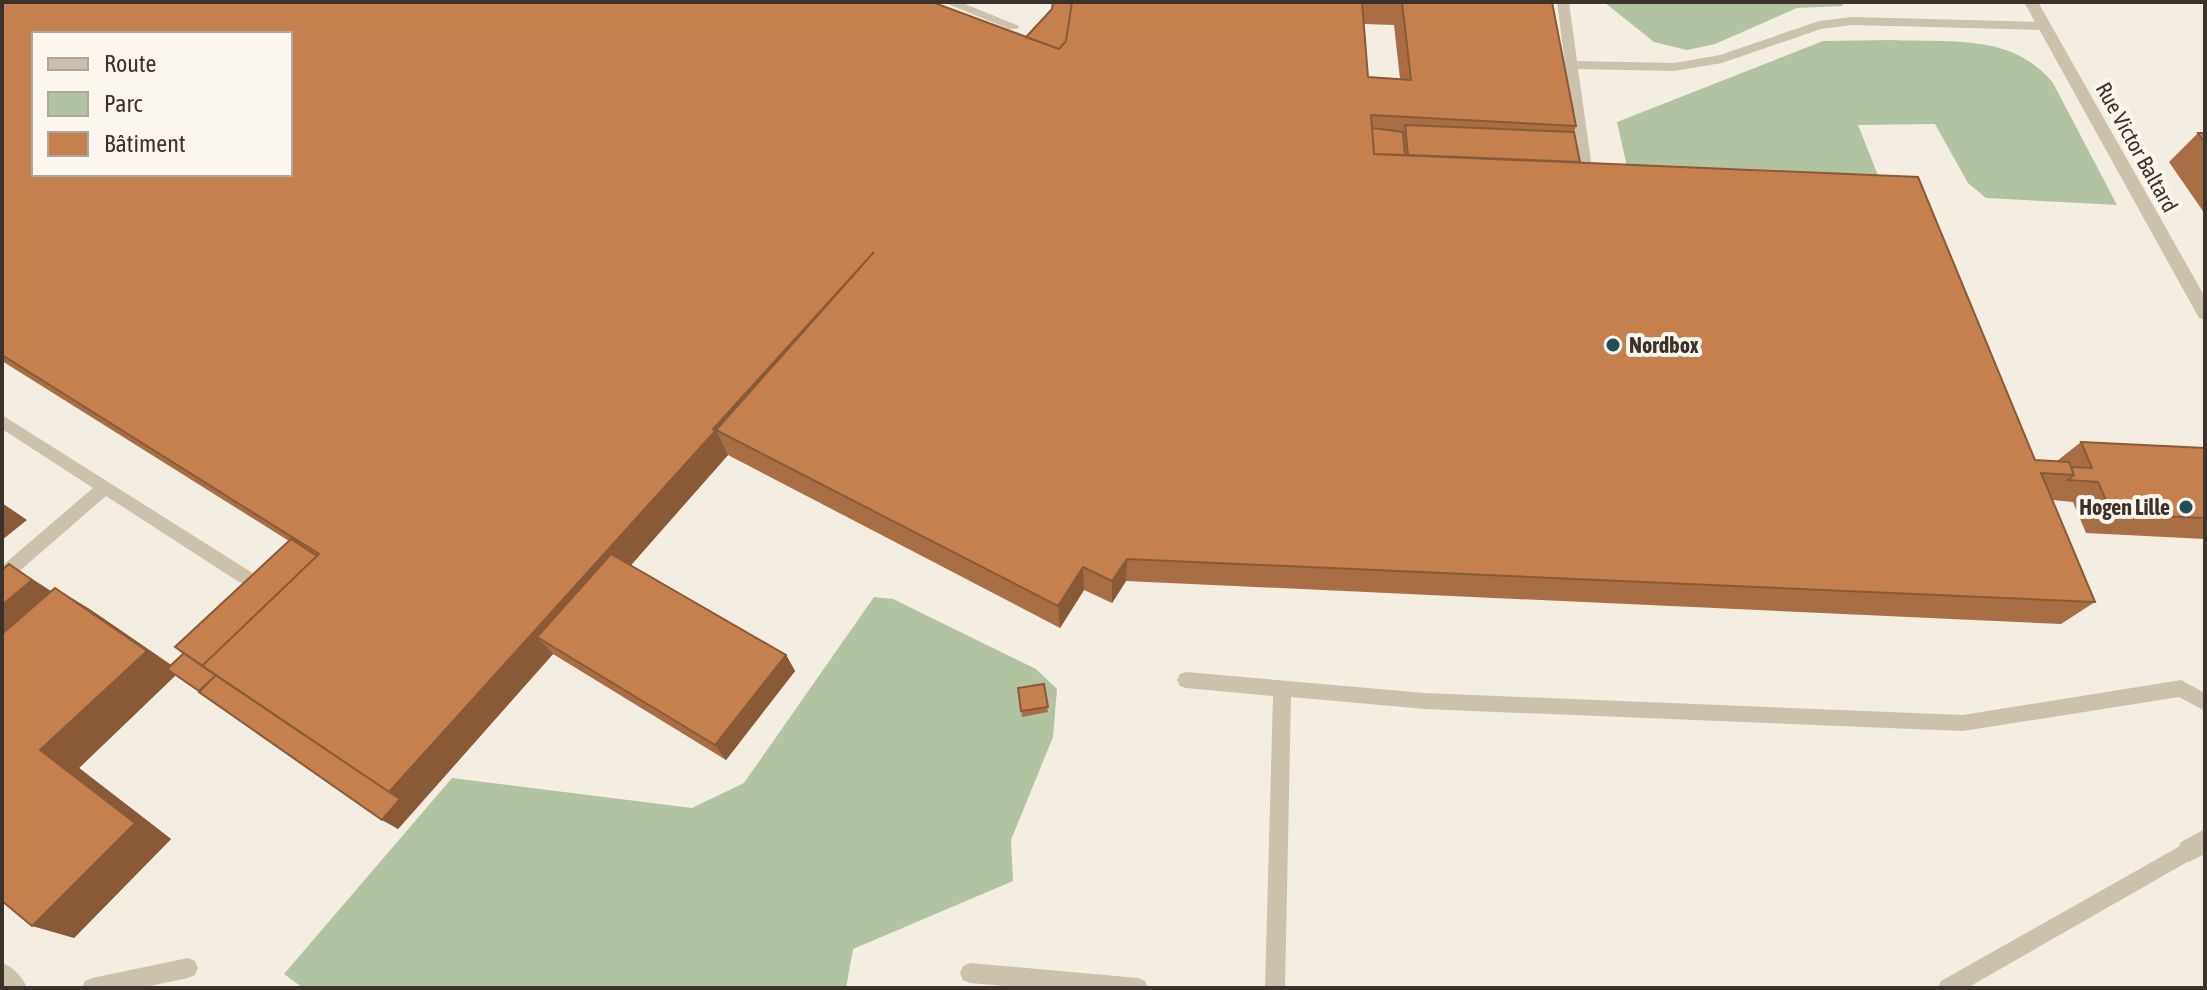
<svg xmlns="http://www.w3.org/2000/svg" width="2207" height="990" font-family="'Asap Condensed',sans-serif">
	<style>
		.green { fill: #b2c3a1 }
		.lines { fill: none; stroke-linecap: round; stroke-linejoin: round }
		.lane { fill: #ccc1ad; fill-rule: evenodd }
		.street { fill: #ccc1ad; fill-rule: evenodd }
		.wall { fill: #a96e43; fill-rule: evenodd }
		.shaded-wall { fill: #8a5a37 }
		.building { fill: #c5804e; stroke: #8a5a37; stroke-width: 2; fill-rule: evenodd }
		.poi-dot { fill: #214e5c; stroke: #fbf7ee; stroke-width: 3 }
		.labels { text-anchor: middle; stroke-width: 8; stroke-linejoin: round; paint-order: stroke }
		.street-label { font-size: 22px; fill: #3b332b; stroke: #fbf7ee }
		.poi-label { font-size: 22px; font-weight: bold; fill: #3b332b; stroke: #fbf7ee; text-anchor: start }
	</style>
	<rect width="100%" height="100%" fill="#f3eee1"/>
	<path class="green" d="M 1604,2 L 1841,2 L 1843,6 L 1797,8 L 1715,44 L 1687,50 L 1654,42 Z
		M 1893,40 C 1953,43 2012,33 2053,83 L 2117,205 L 1986,198 L 1968,183 L 1935,124 L 1858,125 L 1889,203 L 1632,189 L 1617,122 L 1823,41 Z
		M 874,597 L 893,599 L 1036,669 L 1057,689 L 1053,737 L 1011,840 L 1013,881 L 853,949 L 846,988 L 303,988 L 284,974 L 452,778 L 692,808 L 744,783 Z"/>
	<g class="lines">
		<path class="lane" d="M 943,2 L 960,2 L 1019,26 L 1017,29 L 1009,29 Z
			M 1557,2 L 1569,2 L 1577,61 L 1674,63 L 1720,55 L 1819,21 L 1852,17 L 2044,22 L 2050,26 L 2044,30 L 1852,25 L 1821,29 L 1722,63 L 1674,71 L 1578,69 L 1594,182 L 1587,187 L 1580,182 Z
			M 2,415 L 251,572 L 253,577 L 251,582 L 245,584 L 239,582 L 106,496 L 8,581 L 2,583 L 2,566 L 93,488 L 2,429 Z
			M 1186,672 L 1425,693 L 1963,715 L 2181,680 L 2205,693 L 2205,711 L 2179,697 L 1963,731 L 1425,709 L 1291,697 L 1285,988 L 1265,988 L 1273,696 L 1186,688 L 1180,686 L 1177,680 L 1180,674 Z
			M 2189,841 L 2196,843 L 2198,850 L 2196,857 L 1967,988 L 1938,988 L 1941,981 Z
			M 188,958 L 195,961 L 198,968 L 195,975 L 188,978 L 140,988 L 82,988 L 85,981 L 92,978 Z
			M 2,963 C 13,967 23,977 27,988 L 3,988 Z
			M 970,963 L 1138,978 L 1145,981 L 1148,988 L 1026,988 L 970,983 L 963,980 L 960,973 L 963,966 Z"/>
		<path class="street" d="M 2024,2 L 2038,2 L 2205,297 L 2205,320 L 2199,318 Z
			M 2205,829 L 2205,854 L 2189,862 L 2181,858 L 2177,850 L 2181,842 Z"/>
	</g>
	<path class="wall" d="M 2,2 L 1026,37 L 1052,9 L 1053,2 L 1552,2 L 1576,126 L 1574,132 L 1580,162 L 2035,460 L 2057,461 L 2081,442 L 2205,448 L 2205,539 L 2086,533 L 2073,502 L 2052,500 L 2095,602 L 2061,624 L 1126,581 L 1112,603 L 1084,590 L 1060,628 L 728,455 L 631,565 L 786,655 L 795,671 L 726,760 L 553,654 L 398,829 L 176,675 L 79,768 L 171,839 L 74,938 L 52,591 L 55,588 L 91,610 L 171,665 L 289,541 L 2,361 ZM 1364,24 L 1394,25 L 1400,79 L 1368,77 Z
		M 2198,133 L 2205,133 L 2205,214 L 2169,162 Z
		M 1044,684 L 1048,712 L 1022,717 L 1018,688 Z"/>
	<path class="shaded-wall" d="M 874,252 L 716,430 L 728,455 L 557,649 L 537,637 L 553,654 L 398,829 L 382,820 L 389,792 L 713,429 Z
		M 2,503 L 27,520 L 2,540 Z
		M 1127,559 L 1126,581 L 1112,603 L 1112,581 Z
		M 9,564 L 68,602 L 2,660 L 2,605 Z
		M 1083,567 L 1084,590 L 1060,628 L 1058,606 Z
		M 55,588 L 91,610 L 180,671 L 79,768 L 171,839 L 74,938 L 32,926 L 40,750 Z
		M 786,655 L 795,671 L 726,760 L 715,745 Z"/>
	<path class="building" d="M 2,2 L 932,2 L 1059,49 L 1066,41 L 1072,2 L 1362,2 L 1368,77 L 1411,80 L 1402,2 L 1552,2 L 1576,126 L 1371,115 L 1374,154 L 1918,177 L 2035,460 L 2069,462 L 2074,475 L 2041,473 L 2095,602 L 1127,559 L 1112,581 L 1083,567 L 1058,606 L 716,430 L 389,792 L 202,666 L 319,554 L 2,355 ZM 34,34 L 290,34 L 290,174 L 34,174 ZM 874,252 L 716,430 L 713,429 Z
		M 1053,2 L 1072,2 L 1066,41 L 1059,49 L 1026,37 L 1052,9 Z
		M 1405,125 L 1574,132 L 1580,162 L 1408,155 Z
		M 1372,128 L 1403,132 L 1405,155 L 1374,154 Z
		M 2198,133 L 2205,133 L 2205,143 Z
		M 2081,442 L 2205,448 L 2205,518 L 2112,514 L 2098,482 L 2068,480 L 2074,475 L 2071,467 L 2092,468 Z
		M 291,539 L 317,556 L 202,666 L 175,647 Z
		M 611,554 L 786,655 L 715,745 L 537,637 Z
		M 9,564 L 32,580 L 2,605 L 2,570 Z
		M 55,588 L 147,651 L 40,750 L 135,823 L 32,926 L 2,901 L 2,634 Z
		M 184,653 L 216,675 L 199,691 L 167,669 Z
		M 216,675 L 389,792 L 400,799 L 382,820 L 199,692 Z
		M 1044,684 L 1048,707 L 1021,711 L 1018,688 Z"/>
	<g class="poi-dot">
		<circle cx="1613" cy="345" r="8"/>
		<circle cx="2186" cy="507" r="8"/>
	</g>
	<g class="labels">
		<g class="street-label">
			<text transform="translate(2137 147) rotate(61)" y="8">Rue Victor Baltard</text>
		</g>
		<g class="poi-label">
			<text x="1629" y="353">Nordbox</text>
			<text x="2170" y="515" text-anchor="end">Hogen Lille</text>
		</g>
	</g>
	<rect width="2207" height="990" fill="none" stroke="#3b332b" stroke-width="8"/>
	<rect x="32" y="32" width="260" height="144" fill="#fbf7ee" stroke="#aea9a0" stroke-width="2"/>
	<rect x="48" y="58" width="40" height="12" fill="#ccc1ad" stroke="#aea9a0" stroke-width="2"/>
	<text x="104" y="72" font-size="24" fill="#3b332b">Route</text>
	<rect x="48" y="92" width="40" height="24" fill="#b2c3a1" stroke="#aea9a0" stroke-width="2"/>
	<text x="104" y="112" font-size="24" fill="#3b332b">Parc</text>
	<rect x="48" y="132" width="40" height="24" fill="#c5804e" stroke="#aea9a0" stroke-width="2"/>
	<text x="104" y="152" font-size="24" fill="#3b332b">Bâtiment</text>
</svg>
